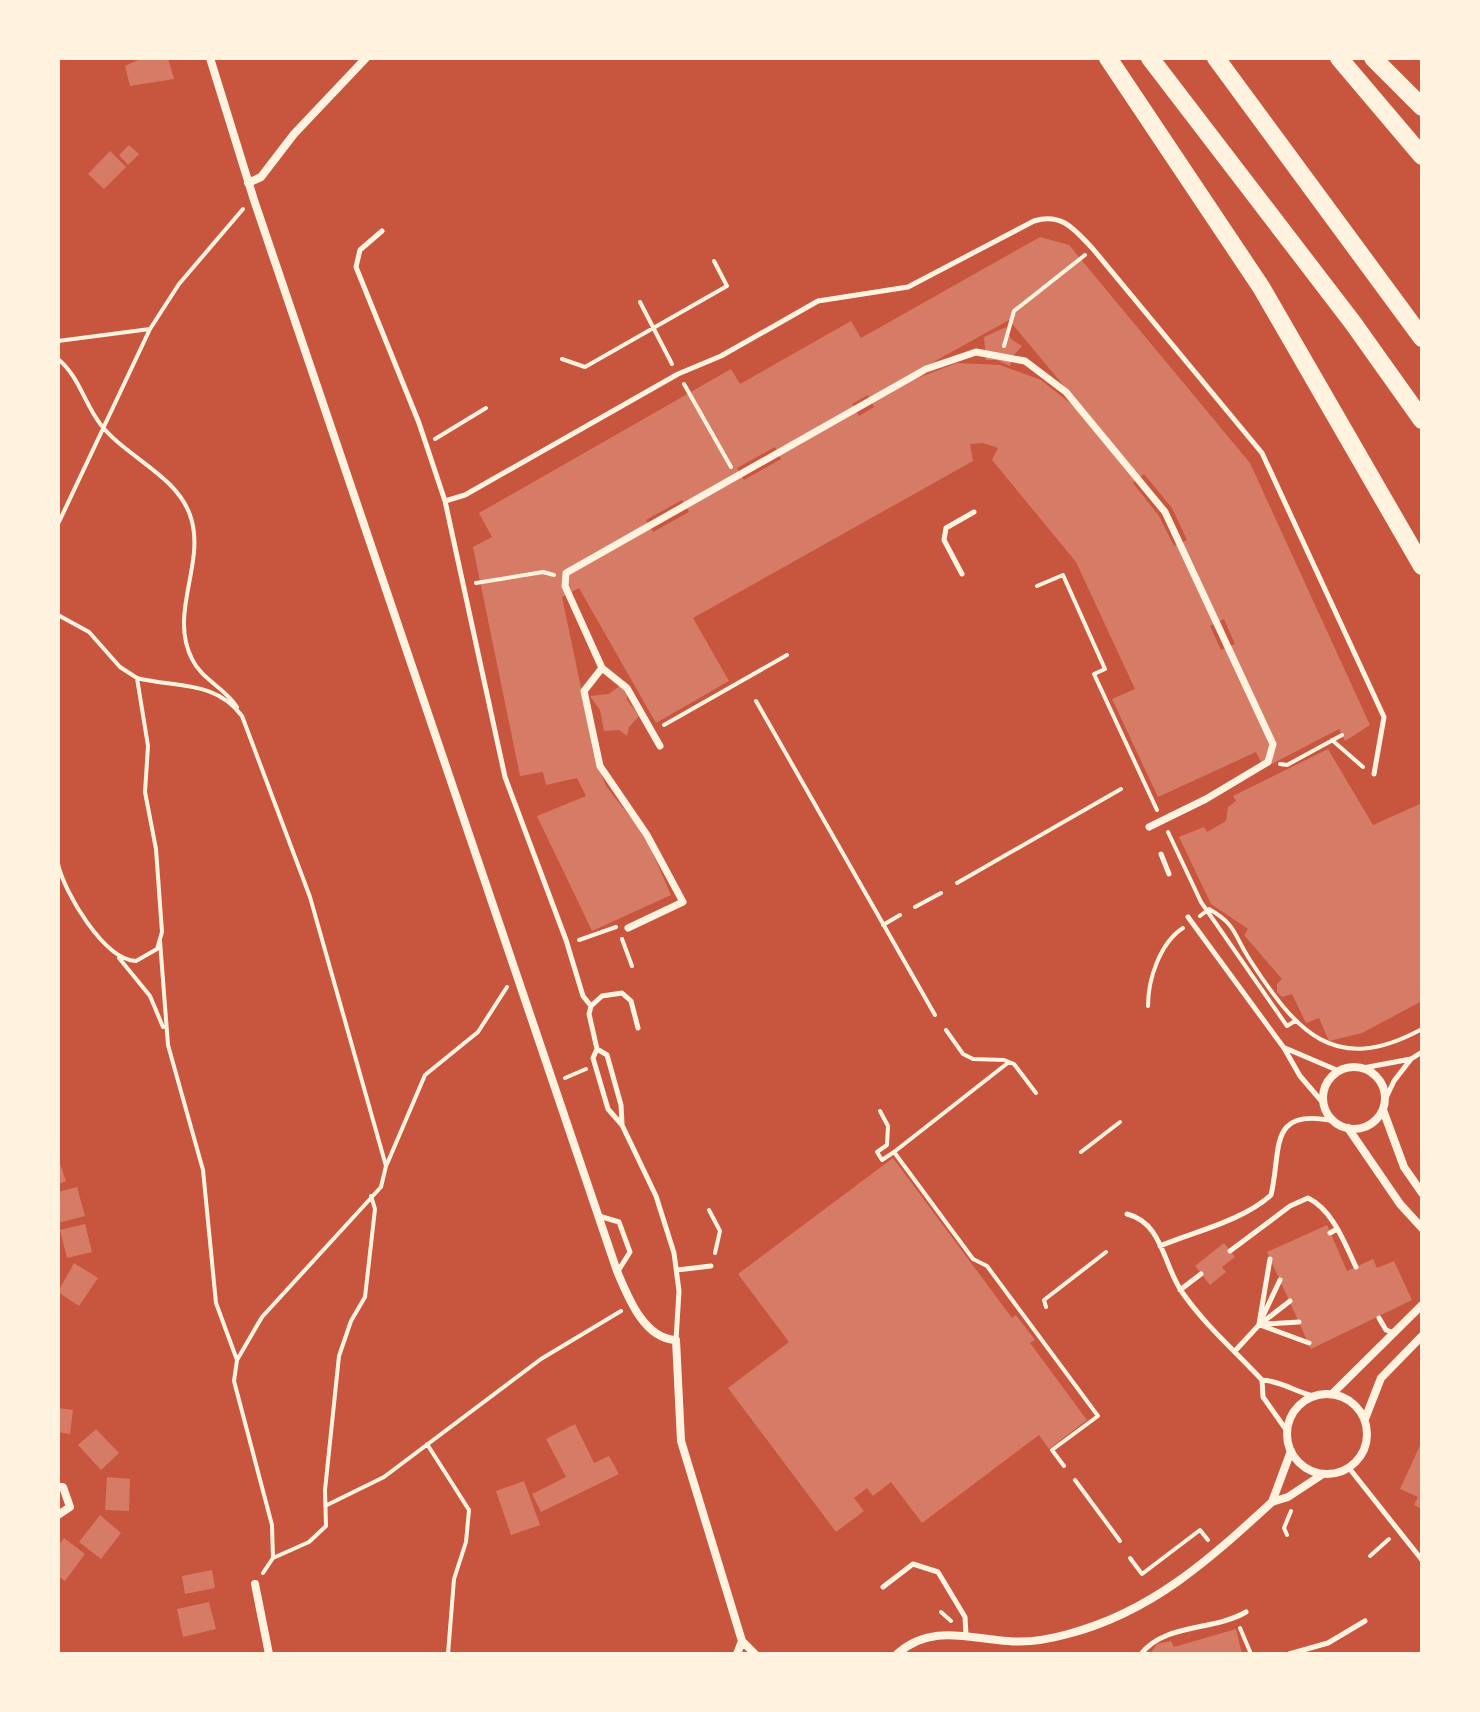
<svg xmlns="http://www.w3.org/2000/svg" width="1480" height="1712" font-family="'Space Grotesk',sans-serif">
	<style>
		.building { fill: #d67c66; fill-rule: evenodd }
		.lines { fill: none; stroke-linecap: round; stroke-linejoin: round }
		.path { stroke: #fff3e0; stroke-width: 4 }
		.service { stroke: #fff3e0; stroke-width: 5 }
		.pedestrian { stroke: #fff3e0; stroke-width: 7 }
		.minor { stroke: #fff3e0; stroke-width: 8 }
		.motorway { stroke: #fff3e0; stroke-width: 18 }
	</style>
	<rect width="100%" height="100%" fill="#c8553d"/>
	<path class="building" d="M 143,58 L 168,58 L 174,79 L 130,86 L 125,66 Z
		M 129,145 L 139,154 L 128,165 L 119,155 Z
		M 110,151 L 126,167 L 104,189 L 88,174 Z
		M 1040,237 L 1069,245 L 1250,463 L 1370,725 L 1345,741 L 1339,729 L 1264,768 L 1256,752 L 1158,797 L 1112,699 L 1135,689 L 1076,562 L 992,460 L 998,448 L 983,443 L 970,444 L 973,461 L 693,618 L 729,681 L 656,723 L 579,588 L 562,597 L 597,764 L 606,786 L 645,836 L 671,895 L 592,931 L 537,816 L 586,796 L 577,778 L 546,785 L 543,772 L 520,776 L 473,547 L 492,537 L 479,513 L 731,369 L 740,384 L 851,321 L 861,338 ZM 1009,320 L 1079,404 L 1075,407 L 1041,380 L 1000,365 L 957,363 L 915,379 L 912,374 ZM 868,395 L 874,407 L 859,416 L 852,404 ZM 775,447 L 781,459 L 744,480 L 737,468 ZM 1144,474 L 1172,508 L 1187,540 L 1174,546 L 1159,516 L 1133,483 ZM 682,500 L 689,512 L 653,532 L 646,520 ZM 1224,619 L 1235,644 L 1221,650 L 1210,626 Z
		M 1006,327 L 1011,339 L 1022,346 L 1013,356 L 1010,366 L 997,360 L 986,360 L 984,337 Z
		M 626,681 L 627,700 L 639,716 L 629,727 L 627,736 L 619,730 L 604,731 L 600,710 L 590,696 L 609,694 Z
		M 1328,749 L 1373,825 L 1422,803 L 1422,1001 L 1362,1033 L 1329,1041 L 1319,1018 L 1306,1023 L 1292,994 L 1282,997 L 1277,992 L 1277,984 L 1282,979 L 1244,935 L 1248,929 L 1211,904 L 1179,837 L 1204,827 L 1207,832 L 1226,821 L 1228,807 L 1236,801 L 1233,796 Z
		M 58,1158 L 66,1181 L 58,1184 Z
		M 893,1158 L 1012,1318 L 1016,1315 L 1035,1340 L 1030,1343 L 1087,1420 L 1049,1449 L 1039,1435 L 922,1523 L 891,1482 L 873,1496 L 867,1488 L 854,1498 L 864,1511 L 836,1532 L 728,1388 L 789,1342 L 738,1274 Z
		M 77,1187 L 85,1216 L 58,1223 L 58,1192 Z
		M 85,1224 L 92,1252 L 67,1258 L 60,1230 Z
		M 1327,1225 L 1347,1271 L 1373,1259 L 1377,1268 L 1394,1261 L 1412,1300 L 1311,1349 L 1267,1252 Z
		M 1224,1243 L 1235,1257 L 1222,1267 L 1226,1272 L 1210,1285 L 1195,1266 Z
		M 74,1263 L 98,1278 L 79,1306 L 58,1292 Z
		M 58,1408 L 73,1410 L 70,1434 L 58,1432 Z
		M 575,1424 L 594,1463 L 609,1456 L 619,1474 L 541,1512 L 532,1494 L 566,1477 L 546,1439 Z
		M 96,1429 L 119,1453 L 101,1470 L 78,1445 Z
		M 1422,1441 L 1422,1509 L 1414,1505 L 1418,1497 L 1400,1489 Z
		M 107,1477 L 130,1479 L 129,1511 L 105,1510 Z
		M 524,1481 L 540,1525 L 511,1535 L 496,1491 Z
		M 100,1515 L 121,1533 L 101,1559 L 79,1542 Z
		M 64,1538 L 85,1554 L 65,1581 L 58,1576 L 58,1546 Z
		M 212,1570 L 215,1588 L 185,1594 L 182,1576 Z
		M 209,1602 L 216,1629 L 183,1637 L 177,1609 Z
		M 1236,1629 L 1242,1654 L 1150,1654 L 1157,1644 L 1171,1641 L 1174,1647 Z"/>
	<g class="lines">
		<path class="path" d="M 640,302 L 672,364
			M 58,341 L 150,329
			M 1004,346 L 1014,311 L 1085,255
			M 58,359 C 79,376 85,405 101,425 C 126,457 176,475 190,515 C 207,562 168,612 192,659 C 202,680 224,687 237,707
			M 562,359 L 585,367 L 727,286 L 714,261
			M 684,384 L 731,467
			M 435,439 L 486,408
			M 58,524 L 150,329 L 179,284 L 243,209
			M 476,583 L 543,572 L 554,575
			M 1037,586 L 1063,575 L 1105,669 L 1094,674 L 1157,810
			M 58,615 L 89,632 L 120,667 L 137,678 L 148,746 L 145,792 L 156,849 L 162,932 L 157,949 L 136,961 C 104,960 64,892 58,864
			M 137,678 C 176,688 215,680 242,716 L 310,897 L 386,1166 L 381,1187 L 262,1317 L 237,1360 L 216,1303 L 203,1170 L 168,1045 L 160,941
			M 756,701 L 935,1015
			M 664,725 L 787,655
			M 1332,740 L 1363,767
			M 1280,764 L 1287,765 L 1342,735
			M 1168,832 L 1201,902 L 1287,1026 L 1295,1021
			M 957,883 L 1121,789
			M 915,907 L 941,893
			M 1200,916 L 1209,909 C 1237,925 1233,934 1250,960 C 1296,1031 1334,1077 1422,1029
			M 883,925 L 900,915
			M 622,939 L 632,966
			M 579,940 L 616,927
			M 119,958 L 150,996 L 163,1027
			M 1148,1006 C 1148,979 1160,943 1183,928
			M 946,1030 L 963,1054 L 973,1059 L 1004,1060 L 1014,1064 L 1036,1093
			M 565,1078 L 586,1069
			M 880,1111 L 888,1126 L 887,1145 L 877,1152 L 882,1160 L 894,1152 L 973,1259 L 987,1266 L 1098,1416 L 1052,1450 L 1064,1466
			M 894,1152 L 1009,1062
			M 1081,1152 L 1120,1122
			M 387,1164 L 425,1075 L 478,1032 L 507,987
			M 709,1210 L 720,1231 L 715,1253
			M 1046,1307 L 1044,1300 L 1106,1252
			M 237,1360 L 234,1381 L 272,1525 L 273,1558 L 263,1573
			M 427,1444 L 469,1510 L 466,1542 L 454,1579 L 448,1654
			M 1075,1480 L 1120,1541
			M 327,1505 L 384,1477 L 541,1359 L 621,1311
			M 1287,1535 L 1284,1528 L 1291,1511
			M 1370,1556 L 1389,1539
			M 273,1558 L 309,1542 L 326,1526 L 325,1490 L 339,1356 L 351,1321 L 365,1297 L 375,1209 L 371,1196
			M 1130,1558 L 1142,1574 L 1200,1530 L 1208,1540
			M 941,1612 L 951,1621
			M 1240,1628 L 1251,1654"/>
		<path class="service" d="M 382,231 L 360,250 L 356,267 L 419,423 L 445,501 L 505,777 L 566,940 L 583,996 L 591,1006
			M 445,501 L 465,495 L 678,374 L 721,356 L 818,301 L 908,287 L 1034,221 C 1062,212 1075,230 1093,249 L 1262,453 L 1384,717 L 1374,774
			M 962,574 L 944,540 L 946,528 L 974,512
			M 1161,854 L 1169,874
			M 1188,917 L 1284,1048 L 1300,1076 L 1324,1104
			M 638,1028 L 631,1001 L 622,993 L 602,996 L 591,1006 L 589,1014 L 597,1049 L 593,1058 L 608,1109 L 622,1125 L 656,1196 L 674,1253 L 679,1291 L 676,1340
			M 1285,1048 L 1339,1071
			M 597,1049 L 607,1055 L 621,1105 L 622,1124
			M 1363,1068 L 1411,1059 L 1422,1052
			M 1385,1100 L 1394,1081 L 1411,1059
			M 1127,1214 C 1163,1223 1163,1265 1182,1292 C 1204,1324 1235,1351 1262,1380 C 1282,1381 1295,1392 1314,1396
			M 599,1216 L 619,1222 L 630,1252 L 618,1271
			M 1330,1233 L 1337,1229
			M 1160,1246 C 1196,1231 1242,1221 1271,1195 C 1282,1149 1267,1107 1334,1121
			M 1230,1251 L 1290,1206 L 1308,1198 C 1333,1210 1345,1244 1356,1267
			M 677,1270 L 711,1266
			M 1180,1290 L 1201,1274
			M 1263,1316 L 1280,1280
			M 1379,1318 L 1386,1330 L 1395,1333
			M 1259,1324 L 1270,1259
			M 1264,1324 L 1299,1322
			M 1260,1325 L 1309,1343
			M 1235,1351 L 1259,1325 L 1290,1301
			M 1262,1380 L 1263,1397 L 1287,1431
			M 1349,1468 L 1422,1560
			M 883,1587 L 913,1564 L 938,1572 L 965,1617 L 966,1635
			M 1141,1654 C 1165,1623 1214,1631 1246,1612
			M 1289,1654 L 1328,1643 L 1365,1621"/>
		<path class="pedestrian" d="M 602,668 L 584,691 L 600,766 L 647,835 L 683,902 L 628,928
			M 660,746 L 627,688 L 602,668 L 565,586 L 566,573 L 926,369 L 976,352 L 1025,361 L 1066,392 L 1165,512 L 1273,744 L 1268,762 L 1206,799 L 1149,827"/>
		<path class="minor" d="M 210,58 L 254,200 L 617,1271 C 628,1297 644,1339 676,1340 L 681,1441 L 742,1641 L 755,1654
			M 248,183 L 261,177 L 294,134 L 366,58
			M1323 1098a31 31 0 1 1 62 0a31 31 0 1 1-62 0Z
			M 1383,1110 L 1404,1167 L 1422,1193
			M 1348,1128 L 1400,1204 L 1422,1228
			M1287 1434a40 40 0 1 1 80 0a40 40 0 1 1-80 0Z
			M 1332,1394 L 1422,1305
			M 1365,1419 L 1381,1378 L 1422,1336
			M 58,1487 L 63,1487 L 70,1507 L 58,1515
			M 1272,1502 L 1291,1451
			M 255,1584 L 269,1654
			M 737,1654 L 742,1641
			M 897,1654 C 930,1624 967,1638 1008,1641 C 1027,1643 1050,1639 1068,1634 C 1152,1612 1210,1559 1272,1502 L 1288,1497 L 1323,1474"/>
		<path class="motorway" d="M 1108,58 L 1261,287 L 1422,566
			M 1150,58 L 1353,323 L 1422,420
			M 1216,58 L 1422,338
			M 1339,58 L 1422,156
			M 1373,58 L 1422,107"/>
	</g>
	<rect width="1480" height="1712" fill="none" stroke="#fff3e0" stroke-width="120"/>
</svg>
